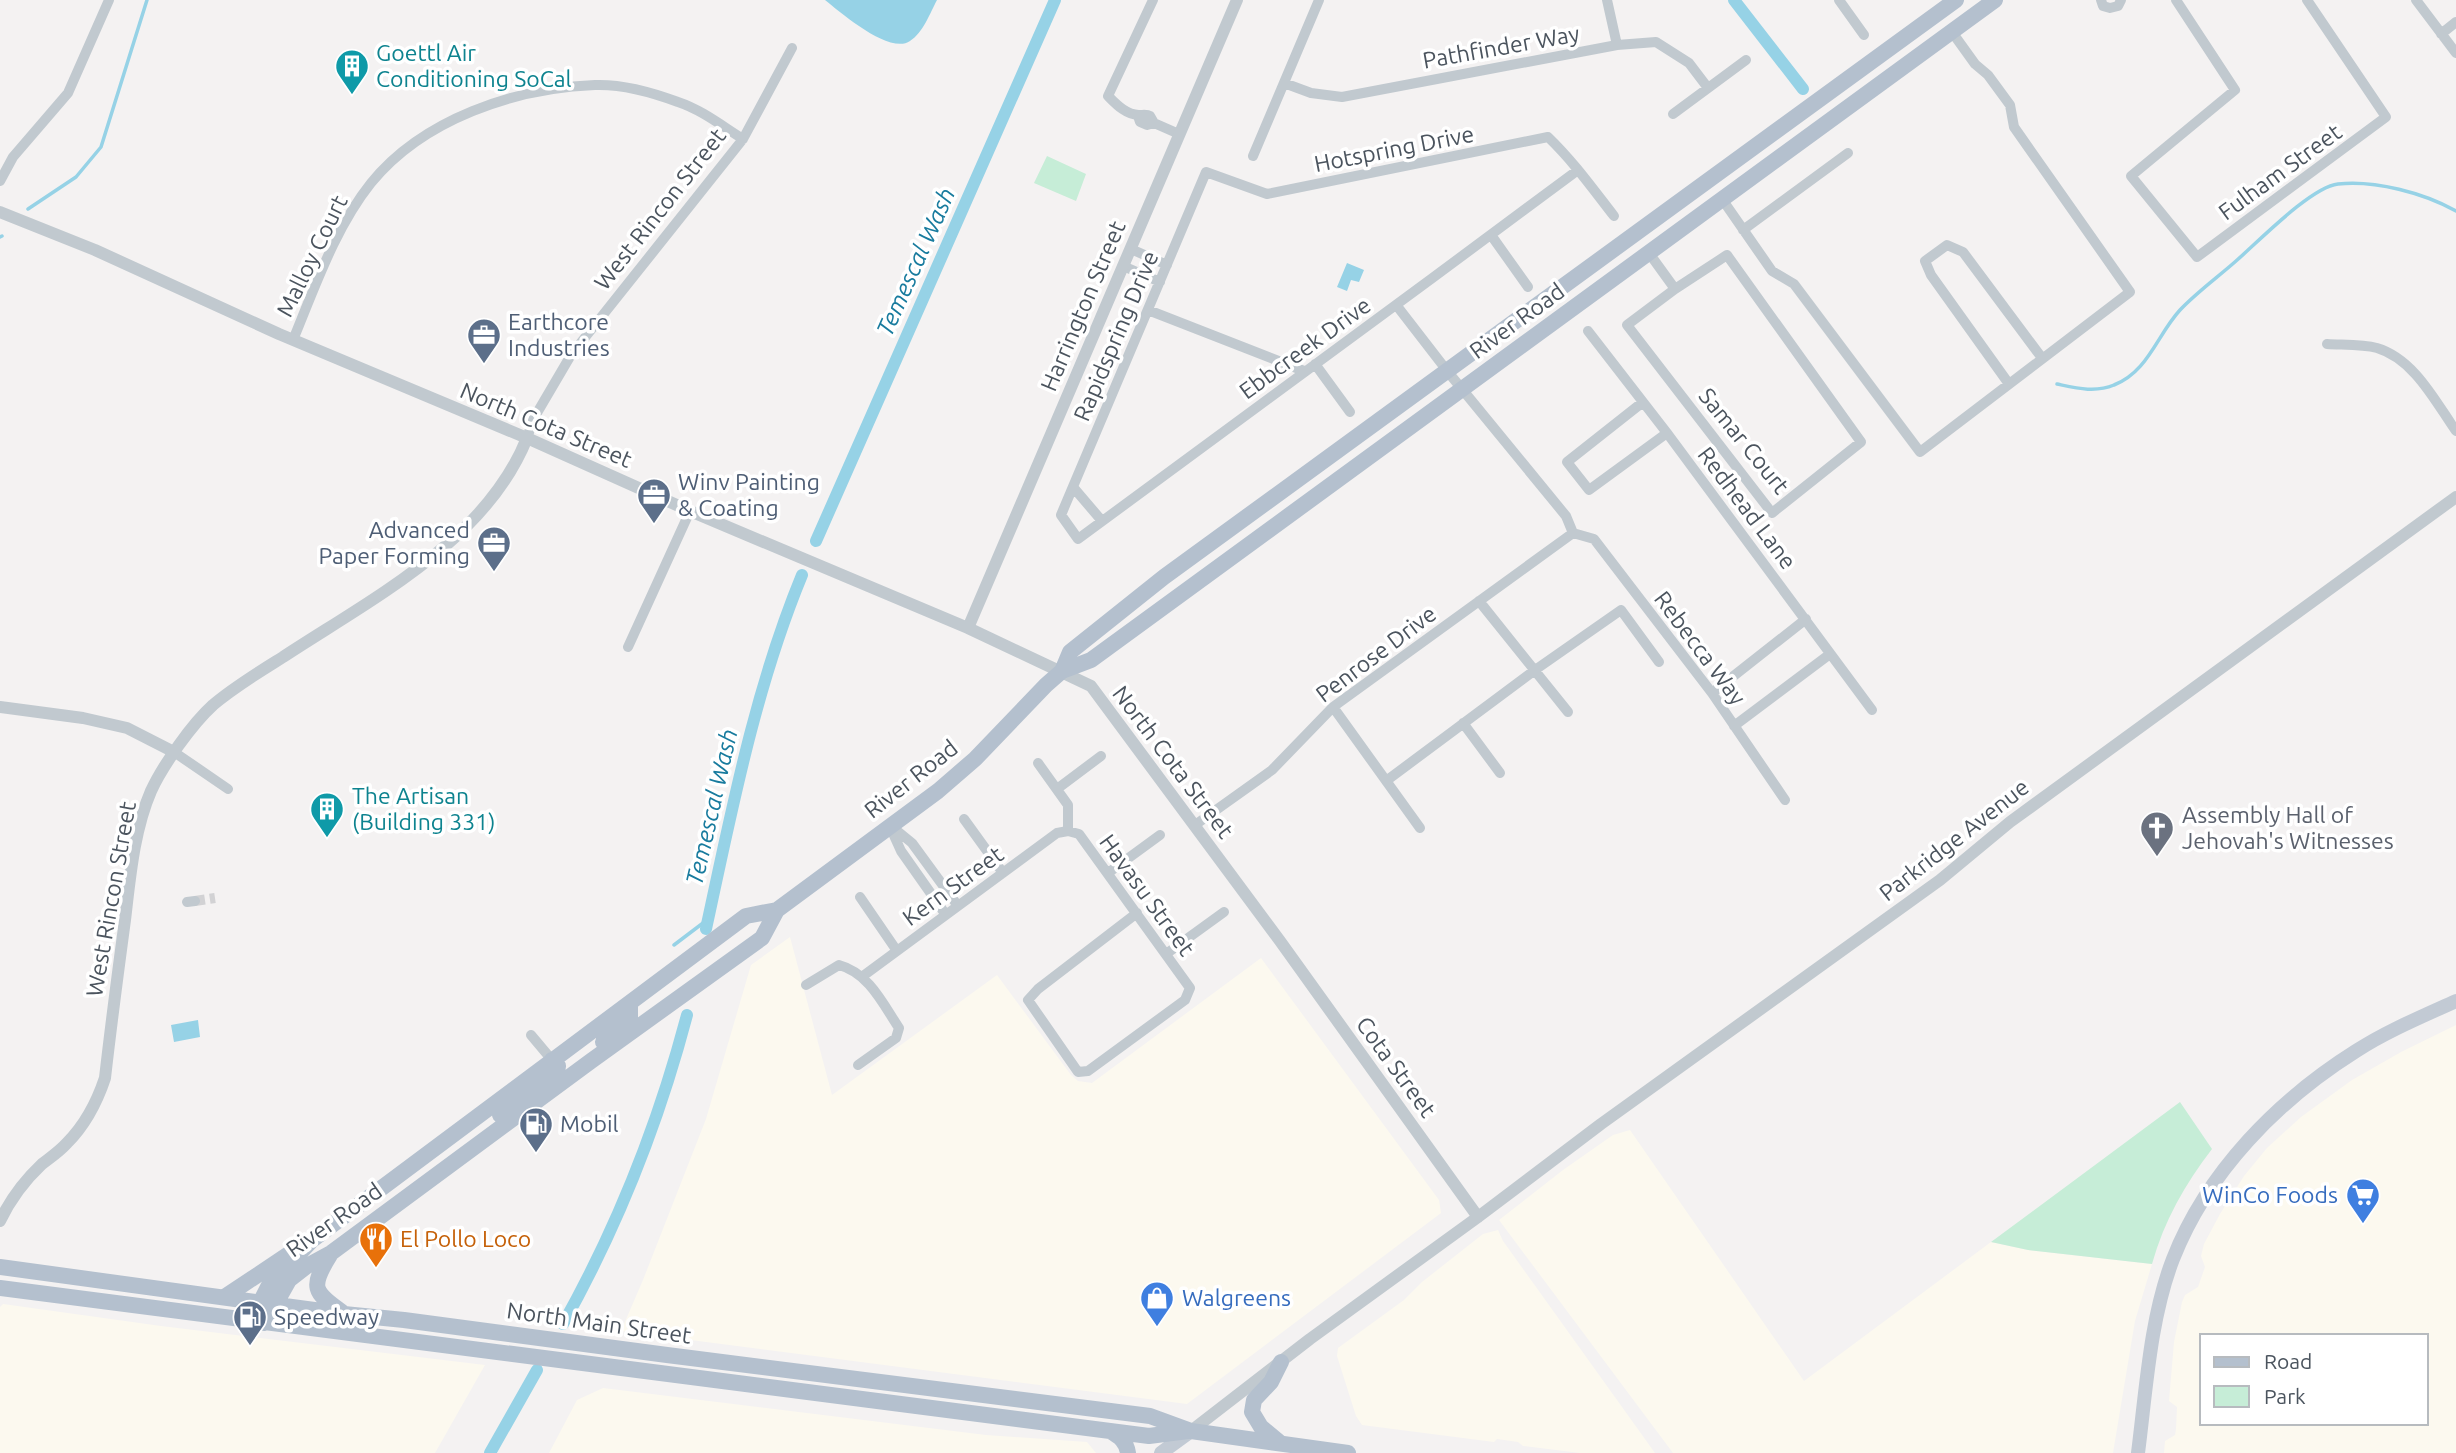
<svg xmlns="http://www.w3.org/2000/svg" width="2456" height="1453" font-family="Ubuntu,sans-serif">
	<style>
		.commercial { fill: #fcf9ef; fill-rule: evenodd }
		.green { fill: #c6edd7 }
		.water { fill: #96d2e6 }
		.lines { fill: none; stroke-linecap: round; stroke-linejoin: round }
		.stream { stroke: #96d2e6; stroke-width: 3.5 }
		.canal { stroke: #96d2e6; stroke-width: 12 }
		.minor-tunnel { stroke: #d2d2d4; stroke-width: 10; stroke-dasharray: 10 5; stroke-linecap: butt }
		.minor { stroke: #c1c9cf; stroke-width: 10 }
		.tertiary { stroke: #c1c9cf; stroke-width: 12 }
		.secondary { stroke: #c2cad4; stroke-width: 14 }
		.primary { stroke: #b4c0ce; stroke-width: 16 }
		.labels { text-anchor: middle; stroke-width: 7; stroke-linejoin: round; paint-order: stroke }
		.street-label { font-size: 23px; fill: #4b545e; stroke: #fff }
		.culture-label { font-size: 23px; fill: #0d838f; stroke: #fff; text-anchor: start }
		.service-label { font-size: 23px; fill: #4e5e75; stroke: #fff; text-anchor: start }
		.worship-label { font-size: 23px; fill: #5b616d; stroke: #fff; text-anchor: start }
		.shop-label { font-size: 23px; fill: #366cbe; stroke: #fff; text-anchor: end }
		.food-label { font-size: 23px; fill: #c56008; stroke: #fff; text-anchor: start }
		.water-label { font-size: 24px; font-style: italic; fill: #187b9e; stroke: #fff }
	</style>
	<rect width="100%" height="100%" fill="#f4f2f2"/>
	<path class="commercial" d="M 790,937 L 832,1095 L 997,975 L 1071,1075 L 1078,1081 L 1092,1083 L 1261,958 L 1439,1200 L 1441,1213 L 1187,1404 L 621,1331 L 643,1280 L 706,1119 L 751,965 Z
		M 2456,1025 L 2456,1453 L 2164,1453 L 2165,1441 L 2175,1435 L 2176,1429 L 2177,1407 L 2169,1401 L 2174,1342 L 2182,1302 L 2185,1295 L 2198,1287 L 2205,1267 L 2201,1256 L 2204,1244 L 2220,1214 L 2244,1176 L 2267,1148 L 2301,1117 L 2352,1080 L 2401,1052 ZM 2202,1336 L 2426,1336 L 2426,1423 L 2202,1423 Z
		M 1630,1130 L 1804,1381 L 1991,1242 L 2028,1250 L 2152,1264 L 2135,1321 L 2113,1453 L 1673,1453 L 1499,1220 L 1563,1170 L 1613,1135 Z
		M 1498,1230 L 1503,1241 L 1655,1453 L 1580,1453 L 1523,1446 L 1518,1442 L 1497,1439 L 1494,1442 L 1362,1425 L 1356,1416 L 1337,1356 L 1338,1348 L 1404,1300 L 1422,1282 L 1483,1234 Z
		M 3,1304 L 161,1326 L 485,1365 L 435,1453 L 0,1453 L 0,1307 Z
		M 603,1388 L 986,1435 L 1087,1442 L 1096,1453 L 549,1453 L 577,1400 Z"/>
	<path class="green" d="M 1047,156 L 1086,174 L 1076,201 L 1034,183 Z
		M 2180,1102 L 2212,1149 C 2185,1184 2164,1221 2152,1264 L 2028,1250 L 1991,1242 Z"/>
	<path class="water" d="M 825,0 L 937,0 C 930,13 923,33 910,41 C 890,55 841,13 825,0 Z
		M 1347,263 L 1364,270 L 1359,282 L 1351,280 L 1347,291 L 1337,287 Z
		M 198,1020 L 200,1037 L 174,1042 L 171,1025 Z"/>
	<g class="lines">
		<path class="stream" d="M 28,209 L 76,177 L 101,147 L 147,0
			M 0,237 L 2,236
			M 2057,384 C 2076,388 2095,393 2114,385 C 2148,372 2157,335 2180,310 C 2197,292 2218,277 2236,261 C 2258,242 2311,187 2338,184 C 2375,180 2424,193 2456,211
			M 674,945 L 707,920
			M 534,1319 L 569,1313"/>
		<path class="canal" d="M 1734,0 L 1803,89
			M 816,541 L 1055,0
			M 706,929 C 732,809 755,689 802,575
			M 563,1324 C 619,1224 658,1125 687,1015
			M 490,1453 L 537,1370"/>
		<path class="minor-tunnel" d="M 195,901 L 215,898"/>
		<path class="minor" d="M 1153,0 L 1108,96 C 1116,104 1126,115 1139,115 C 1143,115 1147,114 1150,116 L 1154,123
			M 1607,0 L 1617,45
			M 1839,0 L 1864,35
			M 2101,0 L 2103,6 L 2110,8 L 2118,6 L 2121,0
			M 2176,0 L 2235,90 L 2131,176 L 2197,257 L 2386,117 L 2307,0
			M 2416,0 L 2456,53
			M 2441,34 L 2456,22
			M 1284,83 L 1311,93 L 1342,97 L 1617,45 L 1656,42 L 1689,63 L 1708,88
			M 1673,114 L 1746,60
			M 1138,116 L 1140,122 L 1147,125 L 1154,123 L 1179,134
			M 1253,156 L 1319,0
			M 1578,170 C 1412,294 1244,416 1078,539 L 1061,515 L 1206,172 L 1267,194 L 1548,137 C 1573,161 1593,189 1614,216
			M 0,181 L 13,157 L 68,93 L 109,0
			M 1722,199 L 1772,271 L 1794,284 L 1920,452 L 2130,292 L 2014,127 L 2010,105 L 1988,75 L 1975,64 L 1952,32
			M 1743,230 L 1848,153
			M 1491,235 L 1528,287
			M 1131,249 L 1167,265
			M 1649,253 L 1675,289
			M 1727,255 L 1861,442 L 1772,513 L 1627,325 L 1675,289 Z
			M 1123,266 L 1160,282
			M 1148,310 L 1304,371
			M 1588,331 L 1667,433 L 1872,710
			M 293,340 C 315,287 335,228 371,183 C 423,119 515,88 595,85 C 622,84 654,93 678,102 C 702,110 722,126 743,139
			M 2327,344 C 2343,345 2362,344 2377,348 C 2414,359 2435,401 2456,431
			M 1315,364 L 1350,412
			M 2009,384 L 1931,275 L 1925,261 L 1947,245 L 1963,252 L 2042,358
			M 1643,402 L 1567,462 L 1589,490 L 1667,433
			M 527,438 L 534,418 L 571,355 L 743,139 L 792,48
			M 1073,487 L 1102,521
			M 1573,533 L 1594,539 L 1712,693 L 1785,800
			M 1479,601 L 1568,712
			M 628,647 L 690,511
			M 1712,693 L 1806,619
			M 1333,707 L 1420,828
			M 1463,723 L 1500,773
			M 1734,726 L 1830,654
			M 174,752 L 228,789
			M 1038,763 L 1068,805 L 1068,831
			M 1386,781 L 1535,670 L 1621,610 L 1659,662
			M 1057,789 L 1101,756
			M 964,819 L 1003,873
			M 890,825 L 912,843 L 958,906
			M 1195,825 L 1272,770 L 1333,707 L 1573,533 L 1566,516 L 1448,372 L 1397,306
			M 891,829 L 901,851 L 946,915
			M 1068,831 L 1079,834 L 1190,988 L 1185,1000 L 1088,1071 L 1078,1072 L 1028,1000 L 1038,989 L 1137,913
			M 1108,873 L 1160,835
			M 860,897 L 897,951
			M 187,902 L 195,901
			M 1166,954 L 1224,912
			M 863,976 L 1057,833 L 1068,831
			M 806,985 L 839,965 C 869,973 883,1004 899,1028 L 896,1038 L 858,1065
			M 531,1035 L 552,1060"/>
		<path class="tertiary" d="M 0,212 L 95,250 L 279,334 L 527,438 L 690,511 L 968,628 L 1091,686 L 1280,941 L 1478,1217
			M 968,628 L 1237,0
			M 0,707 L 83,718 L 127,728 L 174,752
			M 0,1221 C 10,1200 25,1180 42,1164 C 51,1157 60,1151 67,1143 C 85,1125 97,1102 105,1078 C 111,1025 118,972 125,920 C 130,878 134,830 151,791 C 163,765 192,724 213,705 C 234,687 259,672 283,657 C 371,599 486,541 527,438
			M 1191,1431 L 1310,1339 L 1478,1217 L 1601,1124 L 1940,880 L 2010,822 L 2456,497"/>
		<path class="secondary" d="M 1161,1453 L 1191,1431
			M 2138,1453 C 2146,1391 2150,1318 2173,1259 C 2207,1172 2278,1100 2356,1051 C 2387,1031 2423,1016 2456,1001"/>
		<path class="primary" d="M 1062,671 L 1070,652 L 1164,577 L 1956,0
			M 603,1042 L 630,1018 L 630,1005
			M 500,1115 L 557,1072 L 558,1066 L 552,1060
			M 330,1255 C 310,1287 313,1292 342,1312
			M 0,1267 L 344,1314 L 404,1320 L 667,1355 L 1150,1416 L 1191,1431 L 1348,1453
			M 0,1288 L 1149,1436 L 1188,1431
			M 226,1296 L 289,1254
			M 271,1312 L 289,1280 L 307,1266 L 331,1253 L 591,1061 L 762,938 L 777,910
			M 264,1323 L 261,1301 L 268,1287 L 312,1240 L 746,916 L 777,910 L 938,791 L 975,759 L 1046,685 L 1062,671 L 1091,660 L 1995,0
			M 1110,1431 C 1120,1437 1126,1441 1128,1453
			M 1279,1442 L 1261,1427 L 1252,1412 L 1254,1400 L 1271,1382 L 1281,1362"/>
	</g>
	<defs>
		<g id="building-pin" transform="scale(1.75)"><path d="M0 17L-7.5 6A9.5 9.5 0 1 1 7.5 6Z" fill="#0f9aa8" stroke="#fff"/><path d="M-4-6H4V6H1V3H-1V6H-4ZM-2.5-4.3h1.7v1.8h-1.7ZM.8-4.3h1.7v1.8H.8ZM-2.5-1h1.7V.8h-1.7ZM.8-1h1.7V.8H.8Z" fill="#fff"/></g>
		<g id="office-pin" transform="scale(1.75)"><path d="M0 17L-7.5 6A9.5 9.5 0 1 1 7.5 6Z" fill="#5c6f8a" stroke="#fff"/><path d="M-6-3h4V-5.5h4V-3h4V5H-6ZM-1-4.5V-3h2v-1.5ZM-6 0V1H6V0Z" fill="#fff"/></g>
		<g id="church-pin" transform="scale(1.75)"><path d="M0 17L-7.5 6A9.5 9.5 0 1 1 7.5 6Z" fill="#6b7280" stroke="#fff"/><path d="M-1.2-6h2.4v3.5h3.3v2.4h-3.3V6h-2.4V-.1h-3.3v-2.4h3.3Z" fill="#fff"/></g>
		<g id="fuel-pin" transform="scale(1.75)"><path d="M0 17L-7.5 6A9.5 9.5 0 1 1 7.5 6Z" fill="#5c6f8a" stroke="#fff"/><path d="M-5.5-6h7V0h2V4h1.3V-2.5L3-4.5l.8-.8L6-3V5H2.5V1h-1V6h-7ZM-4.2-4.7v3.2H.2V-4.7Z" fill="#fff"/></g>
		<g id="supermarket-pin" transform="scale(1.75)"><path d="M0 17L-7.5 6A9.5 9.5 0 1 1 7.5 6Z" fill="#3f7fe0" stroke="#fff"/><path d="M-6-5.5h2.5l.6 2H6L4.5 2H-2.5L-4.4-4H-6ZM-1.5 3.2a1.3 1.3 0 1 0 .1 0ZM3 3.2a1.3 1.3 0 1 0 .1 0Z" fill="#fff"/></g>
		<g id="restaurant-pin" transform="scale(1.75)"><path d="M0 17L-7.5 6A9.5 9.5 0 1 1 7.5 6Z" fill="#e8710a" stroke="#fff"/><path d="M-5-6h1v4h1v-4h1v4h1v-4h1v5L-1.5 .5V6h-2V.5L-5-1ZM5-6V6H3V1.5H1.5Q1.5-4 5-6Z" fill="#fff"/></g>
		<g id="shop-pin" transform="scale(1.75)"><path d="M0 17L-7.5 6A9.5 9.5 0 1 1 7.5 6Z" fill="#3f7fe0" stroke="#fff"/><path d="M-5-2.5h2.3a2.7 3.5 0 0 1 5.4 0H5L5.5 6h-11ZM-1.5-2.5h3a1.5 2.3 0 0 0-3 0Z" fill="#fff"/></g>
	</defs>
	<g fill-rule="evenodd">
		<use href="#building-pin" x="352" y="66"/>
		<use href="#office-pin" x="484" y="335"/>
		<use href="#office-pin" x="654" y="495"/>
		<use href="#office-pin" x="494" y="543"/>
		<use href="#building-pin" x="327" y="809"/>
		<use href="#church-pin" x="2157" y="828"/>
		<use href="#fuel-pin" x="536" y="1124"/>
		<use href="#supermarket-pin" x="2363" y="1195"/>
		<use href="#restaurant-pin" x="376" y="1239"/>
		<use href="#shop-pin" x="1157" y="1298"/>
		<use href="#fuel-pin" x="250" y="1317"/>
	</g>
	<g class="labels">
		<g class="street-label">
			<text transform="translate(1501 47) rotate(-10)" y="8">Pathfinder Way</text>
			<text transform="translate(1394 149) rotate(-11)" y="8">Hotspring Drive</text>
			<text transform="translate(2280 172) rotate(-36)" y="8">Fulham Street</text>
			<text transform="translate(660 209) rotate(-52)" y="8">West Rincon Street</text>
			<text transform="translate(312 256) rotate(-64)" y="8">Malloy Court</text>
			<text transform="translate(1083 306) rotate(-67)" y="8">Harrington Street</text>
			<text transform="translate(1517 321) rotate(-36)" y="8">River Road</text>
			<text transform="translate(1116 336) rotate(-67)" y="8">Rapidspring Drive</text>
			<text transform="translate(1305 348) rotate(-36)" y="8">Ebbcreek Drive</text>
			<text transform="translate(546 425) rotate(23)" y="8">North Cota Street</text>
			<text transform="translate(1744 441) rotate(51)" y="8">Samar Court</text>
			<text transform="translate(1747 508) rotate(53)" y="8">Redhead Lane</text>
			<text transform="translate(1700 648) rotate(53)" y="8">Rebecca Way</text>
			<text transform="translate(1376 654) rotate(-37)" y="8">Penrose Drive</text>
			<text transform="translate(1173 762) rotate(53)" y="8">North Cota Street</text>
			<text transform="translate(911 779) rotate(-38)" y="8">River Road</text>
			<text transform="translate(1954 840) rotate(-38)" y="8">Parkridge Avenue</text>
			<text transform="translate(953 886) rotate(-36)" y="8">Kern Street</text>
			<text transform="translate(1147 895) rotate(54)" y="8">Havasu Street</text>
			<text transform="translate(111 899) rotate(-80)" y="8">West Rincon Street</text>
			<text transform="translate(1396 1067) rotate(54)" y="8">Cota Street</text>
			<text transform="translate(334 1220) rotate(-35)" y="8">River Road</text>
			<text transform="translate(599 1323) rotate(8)" y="8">North Main Street</text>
		</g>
		<g class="culture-label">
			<text x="376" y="61">Goettl Air<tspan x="376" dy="26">Conditioning SoCal</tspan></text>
			<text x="352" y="804">The Artisan<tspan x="352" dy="26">(Building 331)</tspan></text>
		</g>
		<g class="service-label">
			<text x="508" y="330">Earthcore<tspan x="508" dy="26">Industries</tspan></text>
			<text x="678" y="490">Winv Painting<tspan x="678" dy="26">&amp; Coating</tspan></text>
			<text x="470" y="538" text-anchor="end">Advanced<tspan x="470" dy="26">Paper Forming</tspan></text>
			<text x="560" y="1132">Mobil</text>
			<text x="274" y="1325">Speedway</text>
		</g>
		<g class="worship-label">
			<text x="2182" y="823">Assembly Hall of<tspan x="2182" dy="26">Jehovah's Witnesses</tspan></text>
		</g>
		<g class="shop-label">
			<text x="2338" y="1203">WinCo Foods</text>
			<text x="1182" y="1306" text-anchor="start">Walgreens</text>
		</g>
		<g class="food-label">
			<text x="400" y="1247">El Pollo Loco</text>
		</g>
		<g class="water-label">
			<text transform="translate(916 262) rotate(-66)" y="8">Temescal Wash</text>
			<text transform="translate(712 807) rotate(-77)" y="8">Temescal Wash</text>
		</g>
	</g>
	<rect x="2200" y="1334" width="228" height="91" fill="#ffffff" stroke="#b7bbbf" stroke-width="2"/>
	<rect x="2214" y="1357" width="35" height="10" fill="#b4c0ce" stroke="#b7bbbf" stroke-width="2"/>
	<text x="2264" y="1369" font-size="21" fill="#4b545e">Road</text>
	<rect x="2214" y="1386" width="35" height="21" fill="#c6edd7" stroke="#b7bbbf" stroke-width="2"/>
	<text x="2264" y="1404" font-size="21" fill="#4b545e">Park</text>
</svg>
